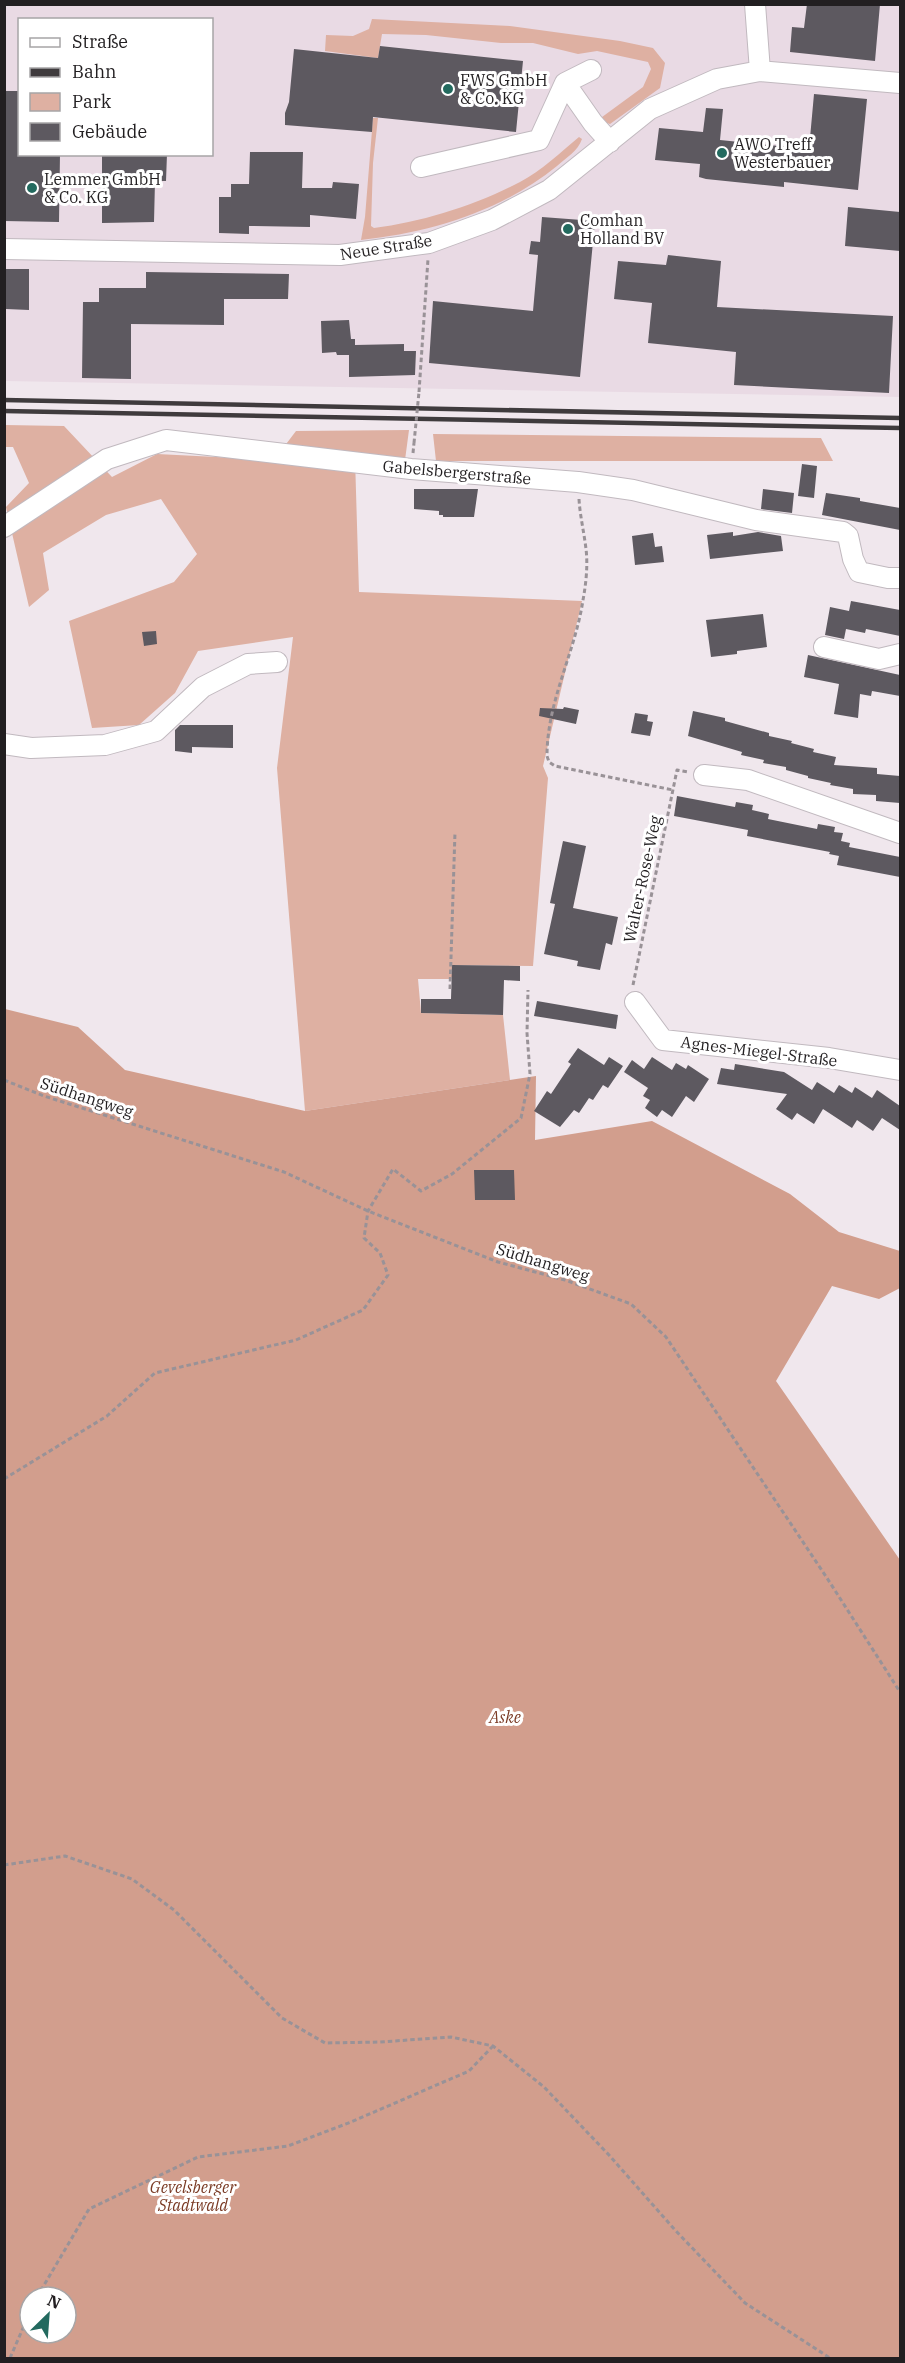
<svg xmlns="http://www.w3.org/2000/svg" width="905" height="2363" font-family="'IBM Plex Serif',serif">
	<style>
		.built { fill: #e9dae4; fill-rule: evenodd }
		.green { fill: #deb0a2 }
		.forest { fill: #d29e8d; fill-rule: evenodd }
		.building { fill: #5d5960 }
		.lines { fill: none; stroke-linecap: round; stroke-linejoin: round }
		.minor-casing { stroke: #c1b9bf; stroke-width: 22 }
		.path { stroke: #999297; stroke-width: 3; stroke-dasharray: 4.5 3; stroke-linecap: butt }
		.minor { stroke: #fff; stroke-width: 20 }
		.rail { stroke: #3f3b3d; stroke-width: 4.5 }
		.path-bridge { stroke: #999297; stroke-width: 3; stroke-dasharray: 4.5 3; stroke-linecap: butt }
		.poi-dot { fill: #236a5f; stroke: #fff; stroke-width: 2 }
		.labels { text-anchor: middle; stroke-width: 6; stroke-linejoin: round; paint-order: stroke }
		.poi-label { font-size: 16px; fill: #221f21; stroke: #fff; text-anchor: start }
		.street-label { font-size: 16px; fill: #221f21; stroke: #fff }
		.park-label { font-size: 16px; font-style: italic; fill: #7a3a24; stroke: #fff }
	</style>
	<rect width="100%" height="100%" fill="#f0e7ed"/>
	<path class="built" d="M 5,5 L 900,5 L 900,397 L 5,381 ZM 20,20 L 212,20 L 212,154 L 20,154 Z"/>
	<path class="green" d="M 372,19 L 510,26 L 620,41 L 653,48 L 665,63 L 660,88 L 610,124 L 598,120 L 643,87 L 651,69 L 648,62 L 597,51 L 578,54 L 533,43 L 501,43 L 426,35 L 382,34 L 378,58 L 325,51 L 326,35 L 353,36 L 369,29 Z
		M 373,118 L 378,118 L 373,163 L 371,226 L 374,228 C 423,222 476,205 520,182 C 541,171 561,152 579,137 L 582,139 C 578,151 566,158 557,166 C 502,211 430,233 361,240 L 365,217 Z
		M 5,425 L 64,426 L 112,477 L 157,454 L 274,460 L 296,431 L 409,430 L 405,460 L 355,458 L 359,592 L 582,601 L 543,766 L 548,778 L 533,966 L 452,965 L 452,979 L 418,979 L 421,1013 L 503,1015 L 510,1080 L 305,1111 L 277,768 L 293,637 L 198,651 L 175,693 L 139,725 L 92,728 L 69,621 L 174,582 L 197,554 L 161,499 L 106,515 L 43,553 L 49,590 L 29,607 L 6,507 L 29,483 L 13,447 L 5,447 Z
		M 433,434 L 821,438 L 833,461 L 436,461 Z"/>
	<path class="forest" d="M 5,1009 L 78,1027 L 125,1070 L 305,1111 L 536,1076 L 535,1140 L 652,1121 L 790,1194 L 839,1232 L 900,1251 L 900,1288 L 879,1299 L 832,1286 L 776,1381 L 900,1560 L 900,2358 L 5,2358 ZM 30,2297 L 66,2297 L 66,2333 L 30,2333 Z"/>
	<path class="building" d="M 807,4 L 880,4 L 875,61 L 790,52 L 792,27 L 804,28 Z
		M 380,46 L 523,61 L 516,132 L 373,117 L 372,132 L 285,125 L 285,113 L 289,102 L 294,49 L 378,58 Z
		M 4,91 L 20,91 L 20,154 L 60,154 L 59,222 L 4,221 Z
		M 814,94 L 867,99 L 858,190 L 784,182 L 784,187 L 706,179 L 699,177 L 700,164 L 655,160 L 659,128 L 703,132 L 706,108 L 723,109 L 720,140 L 809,149 Z
		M 250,152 L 303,152 L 302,188 L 332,188 L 333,182 L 359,184 L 356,219 L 310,215 L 310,227 L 249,226 L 249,234 L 219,233 L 219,197 L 231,197 L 231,184 L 249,184 Z
		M 102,154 L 167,154 L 166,181 L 155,181 L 154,222 L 102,223 Z
		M 848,207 L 900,212 L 900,251 L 845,246 Z
		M 542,217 L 595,221 L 580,377 L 429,363 L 433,301 L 533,311 L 538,255 L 529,254 L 531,241 L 540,242 Z
		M 668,255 L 721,261 L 717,307 L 893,316 L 889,393 L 734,385 L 736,352 L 648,343 L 652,303 L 614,299 L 618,261 L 666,265 Z
		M 4,269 L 29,269 L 29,310 L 6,309 Z
		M 146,272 L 289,274 L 288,299 L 224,299 L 224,325 L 131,324 L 131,379 L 82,378 L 83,302 L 99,302 L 99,288 L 146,288 Z
		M 349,320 L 351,339 L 355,339 L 355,345 L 404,344 L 404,351 L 416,351 L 415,375 L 349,377 L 349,355 L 337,355 L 336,352 L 322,353 L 321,321 Z
		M 802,464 L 817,466 L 814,498 L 798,496 Z
		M 414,489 L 478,489 L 474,517 L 443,517 L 443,515 L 439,515 L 439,511 L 414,509 Z
		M 763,489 L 794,493 L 792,513 L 761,509 Z
		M 826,493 L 860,498 L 860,501 L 900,508 L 900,530 L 822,515 Z
		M 733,532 L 733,536 L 758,532 L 781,536 L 783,551 L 710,559 L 707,535 Z
		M 653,533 L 655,547 L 662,546 L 664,562 L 635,565 L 632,536 Z
		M 851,601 L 900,610 L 900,636 L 866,629 L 865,633 L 846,629 L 844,639 L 825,635 L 830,607 L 849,611 Z
		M 763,614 L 767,647 L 737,651 L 737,654 L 711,657 L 706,620 Z
		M 156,631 L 157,644 L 144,646 L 142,632 Z
		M 808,655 L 900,675 L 900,696 L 872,691 L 871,696 L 860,694 L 858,718 L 834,714 L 839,684 L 804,677 Z
		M 564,707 L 579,710 L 576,724 L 539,716 L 540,708 L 563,709 Z
		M 693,711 L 725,718 L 725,721 L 769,733 L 769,736 L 792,741 L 791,743 L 814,749 L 813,752 L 836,757 L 834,765 L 877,768 L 877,774 L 900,776 L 900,803 L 876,801 L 876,795 L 853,794 L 853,789 L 830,785 L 831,783 L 808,778 L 808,776 L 786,770 L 786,767 L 763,763 L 764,760 L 741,755 L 742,752 L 688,736 Z
		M 635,713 L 648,715 L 647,721 L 653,722 L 650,736 L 631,733 Z
		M 180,725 L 233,725 L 233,748 L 192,747 L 192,753 L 175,751 L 175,730 Z
		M 677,796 L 735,807 L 736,802 L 753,805 L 752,810 L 769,814 L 768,819 L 817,829 L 818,824 L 835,827 L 834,832 L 843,833 L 841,841 L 850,843 L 849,847 L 900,857 L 900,877 L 837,865 L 839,856 L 829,854 L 830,852 L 747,836 L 748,830 L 674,816 Z
		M 563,841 L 586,846 L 573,908 L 618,917 L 612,945 L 606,943 L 600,970 L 577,966 L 578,961 L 544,954 L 555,904 L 550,903 Z
		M 452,965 L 520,966 L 520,981 L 504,980 L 503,1015 L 421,1013 L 421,999 L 451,999 Z
		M 537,1001 L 618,1015 L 616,1029 L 534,1016 Z
		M 578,1048 L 604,1065 L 609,1057 L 623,1066 L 608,1088 L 603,1085 L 593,1100 L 589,1098 L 579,1113 L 574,1110 L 560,1127 L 534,1111 L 547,1091 L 551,1094 L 571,1064 L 568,1062 Z
		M 652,1057 L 672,1070 L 676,1063 L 686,1069 L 688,1065 L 709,1079 L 694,1102 L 686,1096 L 672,1117 L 662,1110 L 657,1117 L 645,1108 L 650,1100 L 643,1096 L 648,1088 L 624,1072 L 632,1060 L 644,1069 Z
		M 735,1064 L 784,1072 L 812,1090 L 817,1082 L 834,1093 L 839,1085 L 852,1093 L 855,1087 L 872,1098 L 877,1090 L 900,1106 L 900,1130 L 882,1118 L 873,1131 L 857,1120 L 852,1128 L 823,1109 L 814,1124 L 797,1113 L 792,1120 L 776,1109 L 787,1094 L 717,1084 L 721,1068 L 734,1070 Z
		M 474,1170 L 514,1170 L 515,1200 L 475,1200 Z"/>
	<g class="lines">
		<g class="minor-casing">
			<path id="minor" d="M 755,4 L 760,71
				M 591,70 L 565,83 L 593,123 L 610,142
				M 421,167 L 539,140 L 565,83
				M 4,249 L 340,255 L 429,243 L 492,220 L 549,190 L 650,109 L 717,79 L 760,71 L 900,83
				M 4,527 L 107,459 L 166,440 L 411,469 L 578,482 L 633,490 L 756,520 L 843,532 L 848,536 L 853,559 L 859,572 L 888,578 L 900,578
				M 824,647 L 879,659 L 900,654
				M 4,744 L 31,748 L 105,745 L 156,731 L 203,687 L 248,664 L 277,662
				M 704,775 L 748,780 L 900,833
				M 635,1002 L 663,1040 L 829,1058 L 900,1070"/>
		</g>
		<path class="path" d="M 419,392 L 428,259
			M 413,453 L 414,443
			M 579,499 C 580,516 584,532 586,549 C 588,565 586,584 583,600 C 575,653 547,701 547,756 L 549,762 L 555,766 L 673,790
			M 633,985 L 677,770 L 688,772
			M 450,989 L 455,832
			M 4,1080 L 44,1096 L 284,1172 L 368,1211 L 498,1262 L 565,1280 L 631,1304 L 666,1337 L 827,1578 L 900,1692
			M 4,1479 L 107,1416 L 155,1373 L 296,1340 L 363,1310 L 388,1275 L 380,1253 L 364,1238 L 368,1211 L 393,1169 L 421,1191 L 452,1174 L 521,1118 L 530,1074 L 527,1033 L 528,990
			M 4,1865 L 65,1856 L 132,1879 L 174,1910 L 282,2018 L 325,2043 L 380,2042 L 451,2037 L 493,2046 L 544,2087 L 609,2155 L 675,2230 L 745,2303 L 830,2358
			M 37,2297 L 89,2209 L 198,2157 L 288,2146 L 351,2122 L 469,2071 L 493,2046
			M 10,2358 L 30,2312"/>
		<use href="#minor" class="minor"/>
		<path class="rail" d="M 4,400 L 900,418
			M 4,411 L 900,428"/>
		<path class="path-bridge" d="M 414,443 L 419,392"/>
	</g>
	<g class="poi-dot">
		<circle cx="448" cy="89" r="6"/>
		<circle cx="722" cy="153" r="6"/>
		<circle cx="32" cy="188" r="6"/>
		<circle cx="568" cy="229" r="6"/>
	</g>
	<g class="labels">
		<g class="poi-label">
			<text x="460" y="86">FWS GmbH<tspan x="460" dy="18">&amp; Co. KG</tspan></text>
			<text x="734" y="150">AWO Treff<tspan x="734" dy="18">Westerbauer</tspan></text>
			<text x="44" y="185">Lemmer GmbH<tspan x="44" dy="18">&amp; Co. KG</tspan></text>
			<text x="580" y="226">Comhan<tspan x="580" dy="18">Holland BV</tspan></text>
		</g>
		<g class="street-label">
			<text transform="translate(386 247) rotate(-9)" y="6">Neue Straße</text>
			<text transform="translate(457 472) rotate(5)" y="6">Gabelsbergerstraße</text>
			<text transform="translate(642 879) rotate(-78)" y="6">Walter-Rose-Weg</text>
			<text transform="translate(759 1051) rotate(7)" y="6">Agnes-Miegel-Straße</text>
			<text transform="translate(87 1097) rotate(18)" y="6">Südhangweg</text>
			<text transform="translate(543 1262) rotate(17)" y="6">Südhangweg</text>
		</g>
		<g class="park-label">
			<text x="505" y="1723">Aske</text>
			<text x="193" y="2193">Gevelsberger<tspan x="193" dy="18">Stadtwald</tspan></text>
		</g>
	</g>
	<rect width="905" height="2363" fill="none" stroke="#221f21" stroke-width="12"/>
	<rect x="18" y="18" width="195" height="138" fill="#ffffff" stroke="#a7a5a6" stroke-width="1.5"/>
	<rect x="30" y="38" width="30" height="9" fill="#ffffff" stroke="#a7a5a6" stroke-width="1.5"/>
	<text x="72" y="48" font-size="18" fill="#221f21">Straße</text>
	<rect x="30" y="68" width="30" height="9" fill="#3f3b3d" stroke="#a7a5a6" stroke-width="1.5"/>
	<text x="72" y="78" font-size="18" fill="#221f21">Bahn</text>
	<rect x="30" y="93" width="30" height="18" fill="#deb0a2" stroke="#a7a5a6" stroke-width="1.5"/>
	<text x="72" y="108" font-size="18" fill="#221f21">Park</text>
	<rect x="30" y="123" width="30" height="18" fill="#5d5960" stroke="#a7a5a6" stroke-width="1.5"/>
	<text x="72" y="138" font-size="18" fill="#221f21">Gebäude</text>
	<g transform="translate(48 2315) rotate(25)"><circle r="28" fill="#ffffff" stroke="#a7a5a6" stroke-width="1.5"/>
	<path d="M0-4.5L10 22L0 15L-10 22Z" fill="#236a5f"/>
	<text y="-9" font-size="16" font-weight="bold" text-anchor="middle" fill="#221f21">N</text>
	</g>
</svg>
